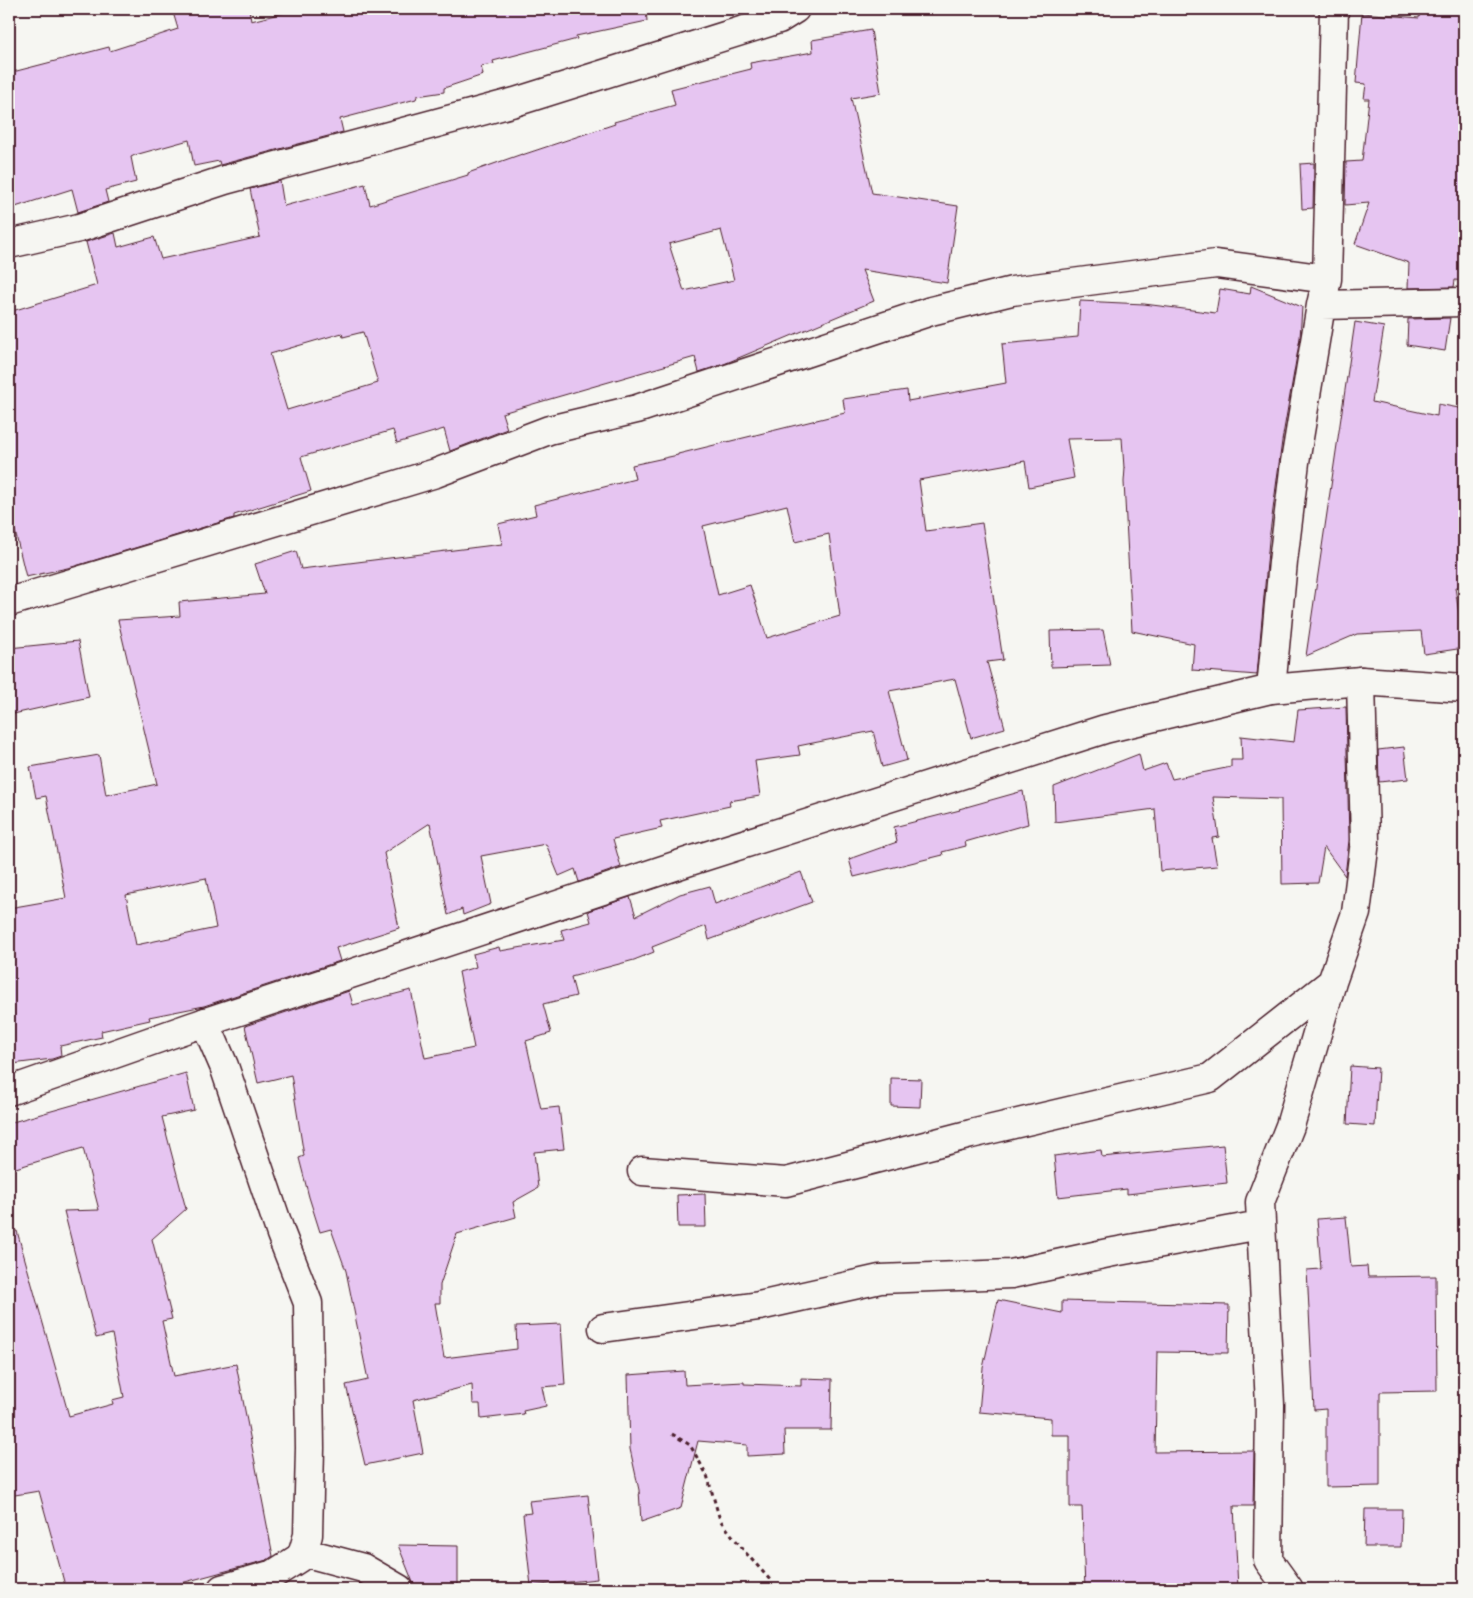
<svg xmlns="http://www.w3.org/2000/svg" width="1473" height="1598" font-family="Mali,sans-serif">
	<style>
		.building { fill: #e6c5f1; stroke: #4a1f2b; fill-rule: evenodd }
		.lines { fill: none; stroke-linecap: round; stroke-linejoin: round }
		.minor-casing { stroke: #4a1f2b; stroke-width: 31 }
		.tertiary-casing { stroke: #4a1f2b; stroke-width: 31 }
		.path { stroke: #4a1f2b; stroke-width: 3; stroke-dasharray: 4 4; stroke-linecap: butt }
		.minor { stroke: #f6f6f2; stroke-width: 28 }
		.tertiary { stroke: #f6f6f2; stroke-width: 28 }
	</style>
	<rect width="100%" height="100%" fill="#f6f6f2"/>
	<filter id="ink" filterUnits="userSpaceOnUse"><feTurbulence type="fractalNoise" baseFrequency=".02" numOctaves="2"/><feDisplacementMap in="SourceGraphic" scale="10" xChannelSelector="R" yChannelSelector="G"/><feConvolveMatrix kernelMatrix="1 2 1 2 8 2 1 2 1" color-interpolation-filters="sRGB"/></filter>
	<g filter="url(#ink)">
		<path class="building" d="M 172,9 L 249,9 L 251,21 L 299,9 L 646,9 L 647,21 L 576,36 L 577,39 L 493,61 L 494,64 L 481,66 L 483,75 L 444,88 L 444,92 L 417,96 L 416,99 L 340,119 L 343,132 L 220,165 L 219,161 L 194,166 L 189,140 L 135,155 L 131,157 L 136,182 L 105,190 L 108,202 L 78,212 L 72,189 L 9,209 L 9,73 L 109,47 L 110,51 L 178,29 Z
			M 1420,9 L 1464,9 L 1464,281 L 1455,280 L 1454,287 L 1408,288 L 1409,263 L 1355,244 L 1369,203 L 1345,205 L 1346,162 L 1362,161 L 1369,99 L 1364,99 L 1366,84 L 1356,83 L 1362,13 L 1419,18 Z
			M 871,30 L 881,93 L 851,98 L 872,193 L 958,206 L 947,283 L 862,270 L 874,301 L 724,364 L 699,372 L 695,357 L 502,413 L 507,429 L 450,451 L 444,429 L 397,443 L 393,430 L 301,457 L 311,491 L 234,515 L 234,518 L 72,567 L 26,577 L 9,506 L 9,312 L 97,285 L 86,242 L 115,233 L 118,247 L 154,237 L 161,259 L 260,237 L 250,189 L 280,181 L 284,206 L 365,184 L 370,205 L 468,175 L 468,173 L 522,154 L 522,155 L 615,124 L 614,122 L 675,105 L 671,89 L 751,69 L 750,63 L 813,52 L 812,40 ZM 721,230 L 734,280 L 684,291 L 669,244 ZM 363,332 L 378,383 L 287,410 L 270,354 L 342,333 L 343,337 Z
			M 1314,163 L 1313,208 L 1302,209 L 1300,164 Z
			M 1251,286 L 1302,307 L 1300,338 L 1282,441 L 1269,540 L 1257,675 L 1192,670 L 1194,644 L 1132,631 L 1124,482 L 1125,468 L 1124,468 L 1122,438 L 1067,439 L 1074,478 L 1029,487 L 1025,461 L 919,480 L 926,531 L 982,523 L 1003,660 L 987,662 L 1005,728 L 971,738 L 955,679 L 889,691 L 907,760 L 882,767 L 873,731 L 798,746 L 800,755 L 755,761 L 760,796 L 729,801 L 730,806 L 660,821 L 662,828 L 613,839 L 621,867 L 579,882 L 575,869 L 559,876 L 546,844 L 481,856 L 491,904 L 463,915 L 462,909 L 448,915 L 430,823 L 384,853 L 399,928 L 336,948 L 340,961 L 204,1006 L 149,1017 L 150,1020 L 101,1031 L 102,1037 L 60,1046 L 61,1056 L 52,1059 L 12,1064 L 9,1037 L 9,908 L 66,898 L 46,796 L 36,798 L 30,767 L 99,755 L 106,795 L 157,784 L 118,620 L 180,616 L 179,602 L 265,594 L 255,564 L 296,551 L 301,569 L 502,544 L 498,524 L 536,515 L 534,505 L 635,479 L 632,465 L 678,455 L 678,454 L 845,413 L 843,399 L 907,390 L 908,401 L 1006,383 L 1002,344 L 1078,337 L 1080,301 L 1144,304 L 1216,313 L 1220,289 L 1250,294 ZM 787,505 L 795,542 L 829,534 L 840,616 L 767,638 L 750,585 L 718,595 L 703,526 ZM 206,878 L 216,928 L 136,945 L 126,895 Z
			M 1450,318 L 1445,351 L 1407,345 L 1408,319 Z
			M 1355,322 L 1384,327 L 1372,402 L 1437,416 L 1438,404 L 1464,409 L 1464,454 L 1462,483 L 1464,484 L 1464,588 L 1455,587 L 1464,648 L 1424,654 L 1421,631 L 1357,634 L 1306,656 Z
			M 1103,630 L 1110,665 L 1051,667 L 1050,631 Z
			M 78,641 L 89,697 L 9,715 L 9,648 Z
			M 1346,707 L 1349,840 L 1345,876 L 1324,847 L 1318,883 L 1282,884 L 1281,799 L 1213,797 L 1219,837 L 1212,838 L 1217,866 L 1160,871 L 1155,809 L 1055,822 L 1054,787 L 1139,754 L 1143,771 L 1166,763 L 1172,779 L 1231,767 L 1231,760 L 1242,760 L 1241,736 L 1294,742 L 1298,710 Z
			M 1404,747 L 1408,779 L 1379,782 L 1378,750 Z
			M 1023,791 L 1028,824 L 965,842 L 966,846 L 942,852 L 943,855 L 854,877 L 849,859 L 897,842 L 894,827 L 960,810 L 959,809 Z
			M 801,872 L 812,902 L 709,940 L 706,926 L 652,947 L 654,952 L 634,960 L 571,977 L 576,996 L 543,1004 L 551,1033 L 526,1041 L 541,1109 L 559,1107 L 564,1149 L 534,1152 L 538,1188 L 513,1202 L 516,1217 L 457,1234 L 440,1285 L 440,1303 L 435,1303 L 444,1358 L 517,1349 L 516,1326 L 561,1324 L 565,1385 L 542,1387 L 546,1406 L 523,1411 L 524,1414 L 481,1419 L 480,1404 L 473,1404 L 472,1385 L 413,1400 L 423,1453 L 365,1465 L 346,1385 L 368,1380 L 346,1271 L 331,1229 L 320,1232 L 309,1197 L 299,1158 L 304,1156 L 291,1075 L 258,1083 L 245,1026 L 349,991 L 353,1005 L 411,990 L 425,1058 L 474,1048 L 459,972 L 476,967 L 473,954 L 499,947 L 500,951 L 564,940 L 561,930 L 591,922 L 588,911 L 630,897 L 636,916 L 680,894 L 710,886 L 715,904 Z
			M 1350,1066 L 1378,1068 L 1375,1126 L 1347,1124 Z
			M 186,1073 L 194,1110 L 162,1117 L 186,1209 L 152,1239 L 172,1319 L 162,1321 L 174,1376 L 236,1364 L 273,1556 L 267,1560 L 159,1589 L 66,1589 L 39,1491 L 9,1496 L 9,1232 L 17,1231 L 69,1416 L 113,1404 L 112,1400 L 124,1397 L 112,1334 L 96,1338 L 64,1211 L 99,1210 L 83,1148 L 9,1170 L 9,1123 Z
			M 891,1078 L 921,1079 L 920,1107 L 891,1106 Z
			M 1223,1145 L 1227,1183 L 1127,1194 L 1127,1189 L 1058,1197 L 1054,1156 L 1101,1150 L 1102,1157 Z
			M 705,1194 L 706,1227 L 678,1227 L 677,1195 Z
			M 1346,1217 L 1351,1267 L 1367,1266 L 1368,1277 L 1436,1276 L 1437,1391 L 1380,1392 L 1380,1486 L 1326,1487 L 1326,1409 L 1314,1410 L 1307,1270 L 1321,1269 L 1317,1219 Z
			M 998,1300 L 1062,1313 L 1062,1301 L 1229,1305 L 1228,1353 L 1157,1352 L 1155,1452 L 1254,1451 L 1253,1506 L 1234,1506 L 1238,1589 L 1085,1589 L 1082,1507 L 1070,1507 L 1070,1435 L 1051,1435 L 1051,1418 L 979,1412 L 983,1368 Z
			M 684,1371 L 685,1385 L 744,1382 L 744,1384 L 801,1386 L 801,1378 L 832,1379 L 831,1430 L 784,1430 L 785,1454 L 747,1456 L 747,1445 L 698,1441 L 681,1508 L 641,1522 L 639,1490 L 630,1449 L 628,1375 Z
			M 588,1495 L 597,1579 L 531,1586 L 523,1514 L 531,1513 L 529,1501 Z
			M 1365,1509 L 1402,1509 L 1401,1547 L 1364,1547 Z
			M 398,1545 L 458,1546 L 458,1585 L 414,1585 Z"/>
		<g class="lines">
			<g class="minor-casing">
				<path id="minor" d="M 9,244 L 79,228 L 225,180 L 515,102 L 779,19 L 795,9
					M 1321,305 L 1464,302
					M 9,602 L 436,473 L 549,430 L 637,409 L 931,311 L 1012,291 L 1216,264 L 1327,279
					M 1271,689 L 1283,562 L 1295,462 L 1321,305 L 1327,279 L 1334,9
					M 205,1022 L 224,1066 L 281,1234 L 308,1303 L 310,1448 L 308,1535 L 303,1552 L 299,1558 L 274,1574 L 222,1589
					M 642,1171 L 786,1182 L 971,1134 L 1210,1078 L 1332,982
					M 603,1328 L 759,1306 L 880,1279 L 1011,1274 L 1108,1253 L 1260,1225
					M 303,1552 L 363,1568 L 399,1589
					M 1289,1589 L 1268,1560 L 1270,1405 L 1260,1202 L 1290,1126 L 1332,982 L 1356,913 L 1365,841 L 1361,681"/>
			</g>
			<g class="tertiary-casing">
				<path id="tertiary" d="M 9,1091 L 191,1027 L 687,862 L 1105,729 L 1271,689 L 1361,681 L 1464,688"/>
			</g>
			<path class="path" d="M 672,1434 L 690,1445 L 707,1475 L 720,1520 L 746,1553 L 771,1581"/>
			<use href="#minor" class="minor"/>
			<use href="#tertiary" class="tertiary"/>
		</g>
	</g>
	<rect width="1473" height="1598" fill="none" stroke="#f6f6f2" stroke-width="30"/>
	<rect x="15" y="15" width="1443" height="1568" fill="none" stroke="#4a1f2b" stroke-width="2" filter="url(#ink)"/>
</svg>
